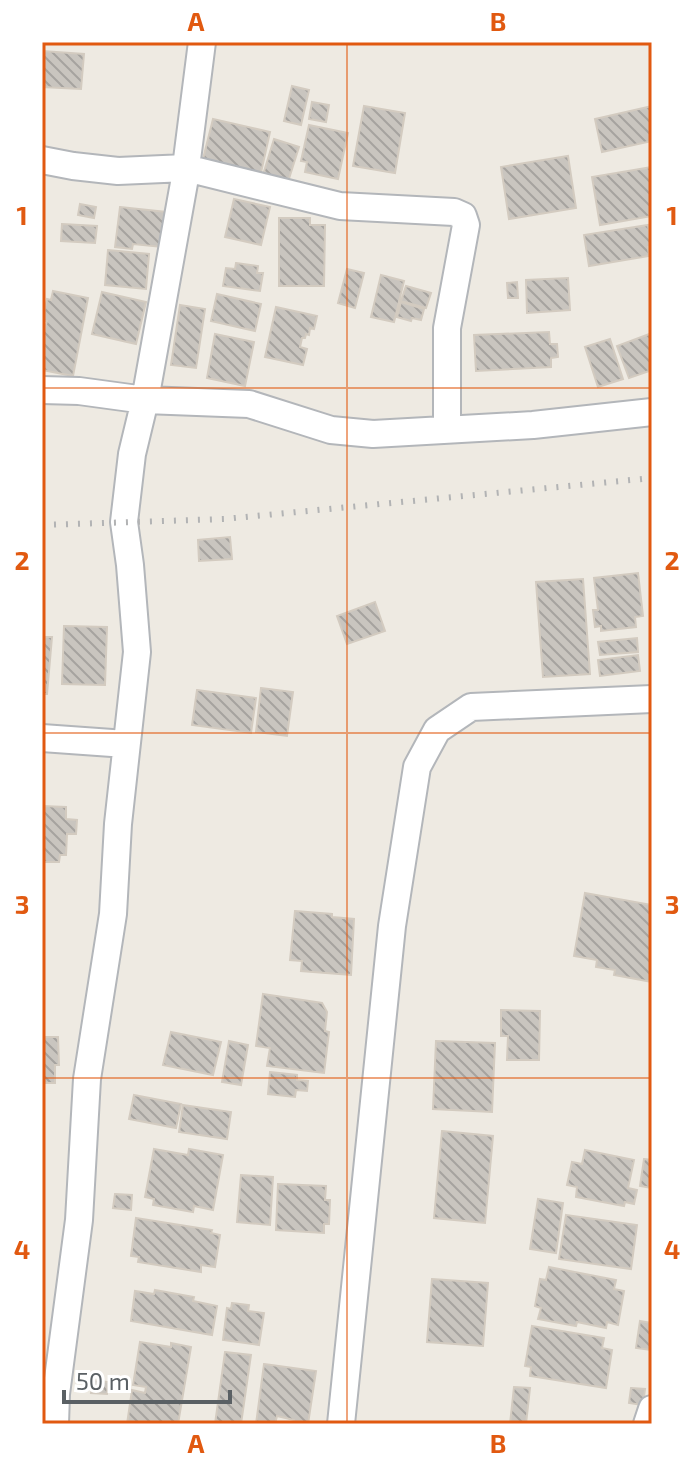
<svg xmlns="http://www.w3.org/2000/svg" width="694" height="1466" font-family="'Exo 2',sans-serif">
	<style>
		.building { fill: url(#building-back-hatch); stroke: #d3cbc0; stroke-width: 2 }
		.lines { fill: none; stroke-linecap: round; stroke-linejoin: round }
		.street-casing { stroke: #b3b6ba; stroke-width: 30 }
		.street { stroke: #fff; stroke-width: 26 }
		.rail { stroke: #b2b3b4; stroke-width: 6; stroke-dasharray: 2 10; stroke-linecap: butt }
		.grid { fill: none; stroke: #e15910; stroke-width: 2; stroke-opacity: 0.55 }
		.neatline { fill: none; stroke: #e15910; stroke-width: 3 }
		.grid-label { font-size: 26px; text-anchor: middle; font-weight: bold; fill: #e15910 }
	</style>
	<defs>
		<pattern id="building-back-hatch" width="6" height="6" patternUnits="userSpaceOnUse" patternTransform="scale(2)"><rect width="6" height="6" fill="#c9c5bf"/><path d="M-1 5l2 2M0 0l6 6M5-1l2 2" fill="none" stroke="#a6a39f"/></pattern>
	</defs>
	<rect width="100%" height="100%" fill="#eeeae2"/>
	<path class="building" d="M 42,51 L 84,54 L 81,89 L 42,87 Z
		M 292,86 L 309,90 L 301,125 L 284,121 Z
		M 312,102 L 329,105 L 326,122 L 309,119 Z
		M 364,106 L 405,113 L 395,173 L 353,166 Z
		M 652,106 L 652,141 L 602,152 L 595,119 Z
		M 213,119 L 270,132 L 260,177 L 202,163 Z
		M 309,125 L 348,133 L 338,179 L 305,172 L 307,162 L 301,161 Z
		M 274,139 L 299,147 L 287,185 L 262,178 Z
		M 568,156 L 576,208 L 509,219 L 501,167 Z
		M 652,167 L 652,216 L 600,225 L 592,177 Z
		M 234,199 L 270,207 L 261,245 L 225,237 Z
		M 80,204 L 96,207 L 94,218 L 78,215 Z
		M 120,207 L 166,212 L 162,247 L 133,244 L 132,249 L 115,247 Z
		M 279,218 L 310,218 L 310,225 L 325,225 L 324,286 L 279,286 Z
		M 62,224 L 97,226 L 95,243 L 61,241 Z
		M 648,225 L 651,246 L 648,247 L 649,256 L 589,266 L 584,235 Z
		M 108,250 L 149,254 L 146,289 L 105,285 Z
		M 236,263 L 258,266 L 257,273 L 263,273 L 260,291 L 223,286 L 226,268 L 235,269 Z
		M 347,269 L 364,273 L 355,308 L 338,303 Z
		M 381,275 L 404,281 L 394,322 L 371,317 Z
		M 568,278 L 570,310 L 527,313 L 526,280 Z
		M 517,282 L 518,298 L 508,298 L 507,283 Z
		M 406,286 L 431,293 L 426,308 L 401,301 Z
		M 53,291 L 88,298 L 73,376 L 42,370 L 42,339 L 47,321 L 42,321 L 47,299 L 51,300 Z
		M 102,292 L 146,302 L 136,344 L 92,334 Z
		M 217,294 L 261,304 L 255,331 L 211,321 Z
		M 401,302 L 424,309 L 421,320 L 412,318 L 411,321 L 397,317 Z
		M 180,305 L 205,309 L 196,368 L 171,365 Z
		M 276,307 L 317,316 L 314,329 L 310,328 L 309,335 L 306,334 L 305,338 L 302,338 L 300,347 L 307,349 L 303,365 L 265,357 Z
		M 549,332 L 550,344 L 557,344 L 558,357 L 551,358 L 551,367 L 476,371 L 474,335 Z
		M 652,333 L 652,370 L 629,378 L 617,346 Z
		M 215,334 L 254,342 L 245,386 L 207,378 Z
		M 610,339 L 623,379 L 598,387 L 585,347 Z
		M 230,537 L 232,559 L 199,561 L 198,540 Z
		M 638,573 L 643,616 L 635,617 L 636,627 L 601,631 L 601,626 L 595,627 L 593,610 L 598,610 L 594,578 Z
		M 583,579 L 590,674 L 543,677 L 536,582 Z
		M 375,602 L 385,631 L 347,644 L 337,616 Z
		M 64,626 L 107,627 L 105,685 L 62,684 Z
		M 42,637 L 52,637 L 47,694 L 42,694 Z
		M 637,638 L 638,652 L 600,655 L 598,642 Z
		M 638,655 L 640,671 L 600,676 L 598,660 Z
		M 261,688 L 293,692 L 287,736 L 256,732 Z
		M 197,690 L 256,698 L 251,733 L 192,725 Z
		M 42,806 L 66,807 L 66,819 L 77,820 L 76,834 L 67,834 L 66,855 L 60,855 L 59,862 L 42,862 Z
		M 585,893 L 652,905 L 652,982 L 614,975 L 615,970 L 596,967 L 597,960 L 574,956 Z
		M 295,911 L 332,914 L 332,917 L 354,919 L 351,975 L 301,971 L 302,961 L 290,960 Z
		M 263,994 L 322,1003 L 327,1012 L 325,1031 L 329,1032 L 324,1073 L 267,1066 L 270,1048 L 256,1046 Z
		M 501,1010 L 540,1011 L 539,1060 L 507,1060 L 508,1036 L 501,1036 Z
		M 171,1032 L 221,1042 L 213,1075 L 163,1065 Z
		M 42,1037 L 58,1037 L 59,1065 L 55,1065 L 55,1083 L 42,1083 Z
		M 229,1041 L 248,1045 L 241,1085 L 222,1082 Z
		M 436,1041 L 495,1043 L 492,1112 L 433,1109 Z
		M 270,1072 L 297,1075 L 297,1080 L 308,1081 L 307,1091 L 296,1090 L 295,1097 L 268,1094 Z
		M 134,1095 L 181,1104 L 176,1128 L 129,1119 Z
		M 183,1105 L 231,1112 L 227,1139 L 179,1132 Z
		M 442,1131 L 493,1136 L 485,1223 L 434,1218 Z
		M 154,1149 L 188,1155 L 189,1149 L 223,1155 L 213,1210 L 194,1206 L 193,1212 L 153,1205 L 154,1199 L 145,1197 Z
		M 585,1150 L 634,1160 L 628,1188 L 637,1190 L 634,1204 L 625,1202 L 624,1206 L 576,1197 L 577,1187 L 567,1185 L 572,1162 L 582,1164 Z
		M 644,1159 L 652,1160 L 652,1188 L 640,1186 Z
		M 241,1175 L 273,1177 L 270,1225 L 237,1222 Z
		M 278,1184 L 326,1186 L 325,1200 L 330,1200 L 329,1224 L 324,1224 L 324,1233 L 276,1230 Z
		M 115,1194 L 132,1195 L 131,1210 L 113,1208 Z
		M 538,1199 L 563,1203 L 556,1253 L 530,1249 Z
		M 566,1215 L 637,1225 L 631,1269 L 559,1259 Z
		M 136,1218 L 212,1230 L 211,1233 L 220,1235 L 215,1267 L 201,1265 L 201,1272 L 138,1262 L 139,1257 L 131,1256 Z
		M 549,1267 L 616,1280 L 614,1289 L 624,1291 L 618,1325 L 607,1322 L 606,1328 L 577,1322 L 576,1326 L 538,1319 L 541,1308 L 535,1306 L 540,1279 L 546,1280 Z
		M 432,1279 L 488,1283 L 483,1346 L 427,1342 Z
		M 155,1290 L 194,1297 L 193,1301 L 217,1306 L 212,1335 L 131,1321 L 135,1291 L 154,1294 Z
		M 232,1303 L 249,1305 L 248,1311 L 264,1313 L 259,1345 L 223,1340 L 227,1308 L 231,1309 Z
		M 640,1321 L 652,1323 L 652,1350 L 636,1348 Z
		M 532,1326 L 604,1338 L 602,1348 L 612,1350 L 606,1388 L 530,1376 L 531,1367 L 525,1366 Z
		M 140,1342 L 171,1347 L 171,1343 L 191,1347 L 178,1424 L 127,1424 L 132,1390 L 145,1393 L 146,1387 L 133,1385 Z
		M 225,1352 L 251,1355 L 241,1424 L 215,1424 Z
		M 264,1364 L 316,1371 L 308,1424 L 294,1424 L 294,1420 L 277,1416 L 275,1424 L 256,1424 Z
		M 93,1380 L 108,1382 L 107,1394 L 91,1393 Z
		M 514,1387 L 530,1388 L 526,1424 L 510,1424 Z
		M 631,1388 L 645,1389 L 643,1405 L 629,1403 Z"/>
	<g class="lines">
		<g class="street-casing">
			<path id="street" d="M 42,160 L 73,166 L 118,171 L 186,168 L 340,206 L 454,212 L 463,216 L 466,225 L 447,328 L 447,428
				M 42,390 L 79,391 L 145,400 L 249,404 L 331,430 L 373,434 L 533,425 L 652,412
				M 42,738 L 126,744
				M 55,1424 L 56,1394 L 79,1220 L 87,1079 L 113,914 L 118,824 L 137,652 L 130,565 L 124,522 L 132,454 L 145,400 L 184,183 L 202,42
				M 341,1424 L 392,926 L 417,767 L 437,730 L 471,707 L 652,699
				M 647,1424 L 652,1409"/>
		</g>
		<use href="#street" class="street"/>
		<path class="rail" d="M 42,525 L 224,519 L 652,478"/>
	</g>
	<path class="grid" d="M 347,42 L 347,1424M 42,388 L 652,388M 42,733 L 652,733M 42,1078 L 652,1078"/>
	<rect width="694" height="1466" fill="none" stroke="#ffffff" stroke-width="88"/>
	<path d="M64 1390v12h166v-12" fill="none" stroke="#5a6064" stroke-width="4"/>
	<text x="76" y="1390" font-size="24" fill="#5a6064" stroke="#ffffff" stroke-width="6" paint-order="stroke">50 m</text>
	<rect x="44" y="44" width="606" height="1378" class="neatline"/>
	<g class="grid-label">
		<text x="196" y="31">A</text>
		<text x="498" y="31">B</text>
		<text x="22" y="225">1</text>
		<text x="672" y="225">1</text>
		<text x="22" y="570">2</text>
		<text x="672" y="570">2</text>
		<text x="22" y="914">3</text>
		<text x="672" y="914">3</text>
		<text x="22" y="1259">4</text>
		<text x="672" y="1259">4</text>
		<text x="196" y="1453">A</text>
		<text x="498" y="1453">B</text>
	</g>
</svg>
